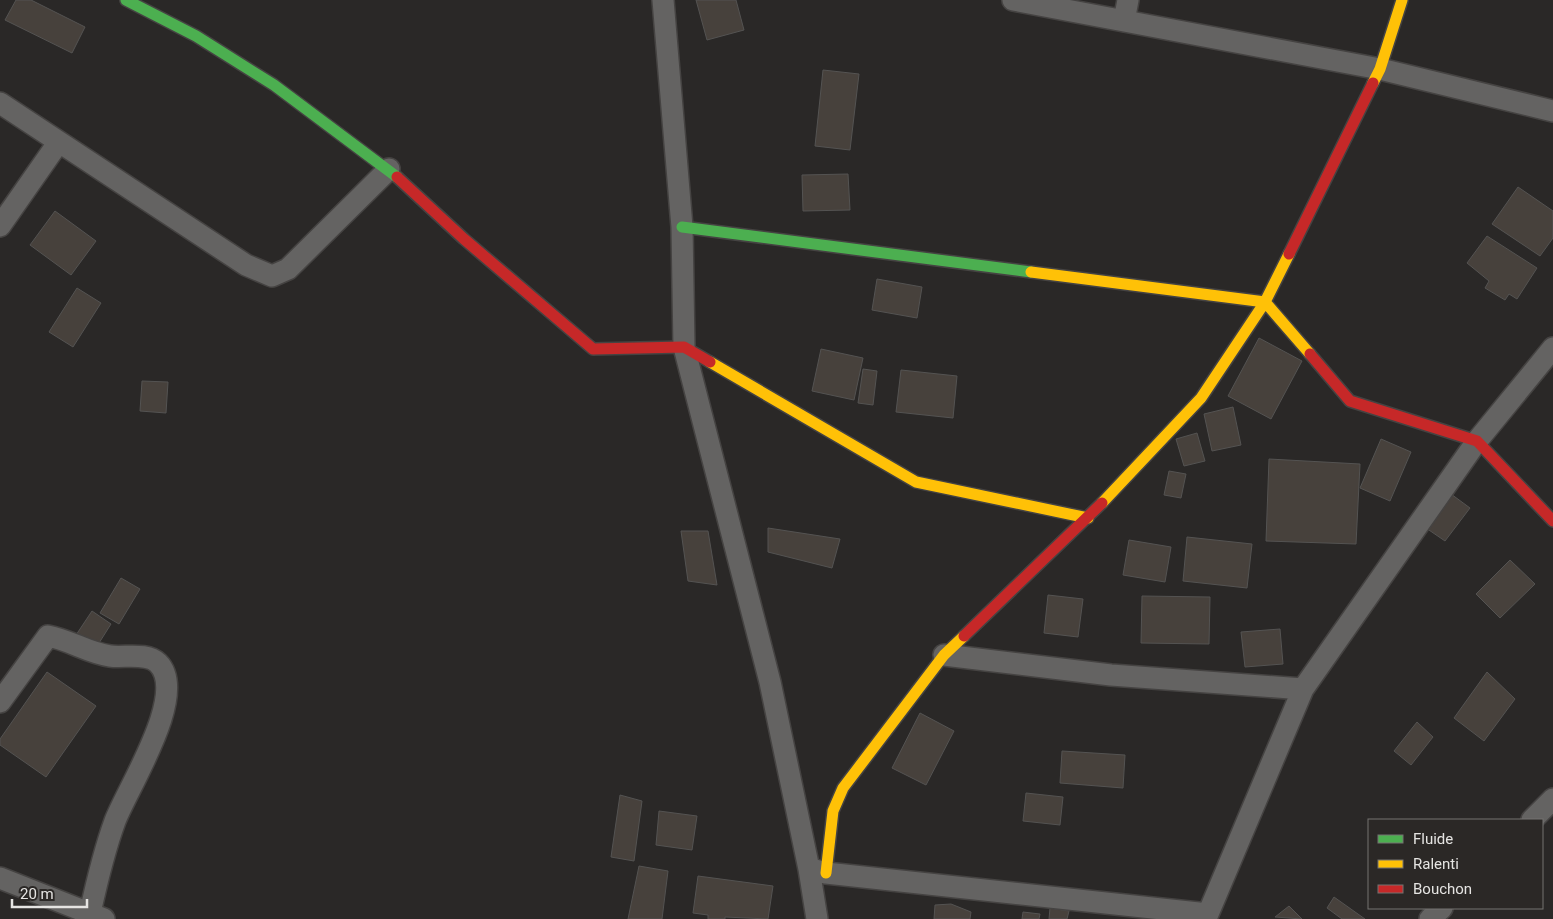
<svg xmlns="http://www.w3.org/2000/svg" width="1553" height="919" font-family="Roboto,sans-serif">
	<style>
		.building { fill: #47413c; stroke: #545352 }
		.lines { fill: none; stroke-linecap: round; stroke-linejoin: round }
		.street-casing { stroke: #454342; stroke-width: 24 }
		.fast-casing { stroke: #454342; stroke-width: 14 }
		.slow-casing { stroke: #454342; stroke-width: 14 }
		.jam-casing { stroke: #454342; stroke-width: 14 }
		.street { stroke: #646362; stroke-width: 21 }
		.fast { stroke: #4caf50; stroke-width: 11 }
		.slow { stroke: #ffc107; stroke-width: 11 }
		.jam { stroke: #c62828; stroke-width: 11 }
	</style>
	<rect width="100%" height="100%" fill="#2a2827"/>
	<path class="building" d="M 16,0 L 31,0 L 85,27 L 72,53 L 5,20 Z
		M 696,0 L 736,0 L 744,30 L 707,40 Z
		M 823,70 L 859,74 L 850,150 L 815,146 Z
		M 848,174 L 850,210 L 803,211 L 802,175 Z
		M 1518,187 L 1553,211 L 1553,238 L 1540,256 L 1492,224 Z
		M 55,211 L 96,241 L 71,275 L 30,245 Z
		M 1487,236 L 1537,268 L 1517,299 L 1509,294 L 1505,300 L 1485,288 L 1489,281 L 1467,263 Z
		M 877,279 L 922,287 L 917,318 L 872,310 Z
		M 77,288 L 101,303 L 73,347 L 49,332 Z
		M 1259,338 L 1302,361 L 1271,419 L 1228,396 Z
		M 821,349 L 863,358 L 854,400 L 812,391 Z
		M 863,369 L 877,371 L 873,405 L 858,403 Z
		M 901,370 L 957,376 L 953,418 L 896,412 Z
		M 142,381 L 168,382 L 166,413 L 140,411 Z
		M 1233,407 L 1241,445 L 1212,451 L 1204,414 Z
		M 1197,433 L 1205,461 L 1184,466 L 1176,439 Z
		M 1381,439 L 1411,452 L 1390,501 L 1360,488 Z
		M 1269,459 L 1360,464 L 1356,544 L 1266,541 Z
		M 1169,471 L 1186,474 L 1181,498 L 1164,495 Z
		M 1451,494 L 1470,508 L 1445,541 L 1426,528 Z
		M 768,528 L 840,539 L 832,568 L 768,552 Z
		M 681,531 L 708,531 L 717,585 L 688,581 Z
		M 1187,537 L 1252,544 L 1247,588 L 1183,581 Z
		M 1129,540 L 1171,547 L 1165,582 L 1123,575 Z
		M 1510,560 L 1535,584 L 1500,618 L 1476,594 Z
		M 121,578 L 140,589 L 119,624 L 100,613 Z
		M 1048,595 L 1083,599 L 1078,637 L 1044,633 Z
		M 1142,596 L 1210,597 L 1209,644 L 1141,643 Z
		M 92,611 L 111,624 L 94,651 L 74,638 Z
		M 1280,629 L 1283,664 L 1245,667 L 1241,632 Z
		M 47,672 L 96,706 L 46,777 L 0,745 L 0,739 Z
		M 1487,672 L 1515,699 L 1484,741 L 1454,718 Z
		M 920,713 L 954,731 L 926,785 L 892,768 Z
		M 1417,722 L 1433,737 L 1411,765 L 1394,751 Z
		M 1062,751 L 1125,755 L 1123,788 L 1060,783 Z
		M 1026,793 L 1063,797 L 1060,825 L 1023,821 Z
		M 620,795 L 642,801 L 634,861 L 611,857 Z
		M 659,811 L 697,816 L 692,850 L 656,845 Z
		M 639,866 L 668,871 L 662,919 L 628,919 Z
		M 698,876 L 773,886 L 768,919 L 725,917 L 725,919 L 708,919 L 708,915 L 693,913 Z
		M 1334,897 L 1365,919 L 1342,919 L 1327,908 Z
		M 951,904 L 971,912 L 970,919 L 934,919 L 935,905 Z
		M 1289,906 L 1302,919 L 1275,917 Z
		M 1050,908 L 1069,911 L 1067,919 L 1049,919 Z
		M 1023,912 L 1040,914 L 1039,919 L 1022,919 Z"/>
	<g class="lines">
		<g class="street-casing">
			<path id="street" d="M 663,0 L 682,227 L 684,347 L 770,682 L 809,869 L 817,919
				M 1013,0 L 1380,69 L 1553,111
				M 1124,21 L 1128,0
				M 0,103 L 246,265 L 272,276 L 288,269 L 389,169
				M 0,226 L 58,143
				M 944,655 L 1111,675 L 1303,689
				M 0,702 L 48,636 C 70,640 88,653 110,656 C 124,658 147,652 158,663 C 189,694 128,787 115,821 C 104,851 97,881 90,913
				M 1532,820 L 1553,799
				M 811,869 L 826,873 L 1208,914
				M 0,878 L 104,919
				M 1201,919 L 1208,914 L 1303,689 L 1477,441 L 1553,348
				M 1430,919 L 1442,908"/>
		</g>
		<g class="fast-casing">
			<path id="fast" d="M 126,0 L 196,36 L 274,85 L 397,177
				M 682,227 L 1031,272"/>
		</g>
		<g class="slow-casing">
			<path id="slow" d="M 1373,83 L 1380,69 L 1402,0
				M 1031,272 L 1265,302 L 1310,354
				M 710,362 L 916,482 L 1088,518
				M 1102,503 L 1201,398 L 1265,302 L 1289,254
				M 826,873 L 833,811 L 843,788 L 944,655 L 964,636"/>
		</g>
		<g class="jam-casing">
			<path id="jam" d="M 397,177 L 464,239 L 593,349 L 684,347 L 710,362
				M 1289,254 L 1373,83
				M 1310,354 L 1350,401 L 1477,441 L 1553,521
				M 964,636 L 1102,503"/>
		</g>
		<use href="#street" class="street"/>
		<use href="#fast" class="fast"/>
		<use href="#slow" class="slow"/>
		<use href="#jam" class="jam"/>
	</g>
	<rect x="1368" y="819" width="175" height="90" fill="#2b2826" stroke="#757371"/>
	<rect x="1378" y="835" width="25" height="8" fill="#4caf50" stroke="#757371"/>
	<text x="1413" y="844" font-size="15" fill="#e5e4e2">Fluide</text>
	<rect x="1378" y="860" width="25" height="8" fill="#ffc107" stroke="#757371"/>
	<text x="1413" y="869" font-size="15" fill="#e5e4e2">Ralenti</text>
	<rect x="1378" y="885" width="25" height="8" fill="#c62828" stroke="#757371"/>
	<text x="1413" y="894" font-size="15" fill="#e5e4e2">Bouchon</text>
	<path d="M12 899v8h75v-8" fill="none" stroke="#e5e4e2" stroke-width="2.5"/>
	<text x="20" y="899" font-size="15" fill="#e5e4e2" stroke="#2b2826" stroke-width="4" paint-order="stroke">20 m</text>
</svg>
